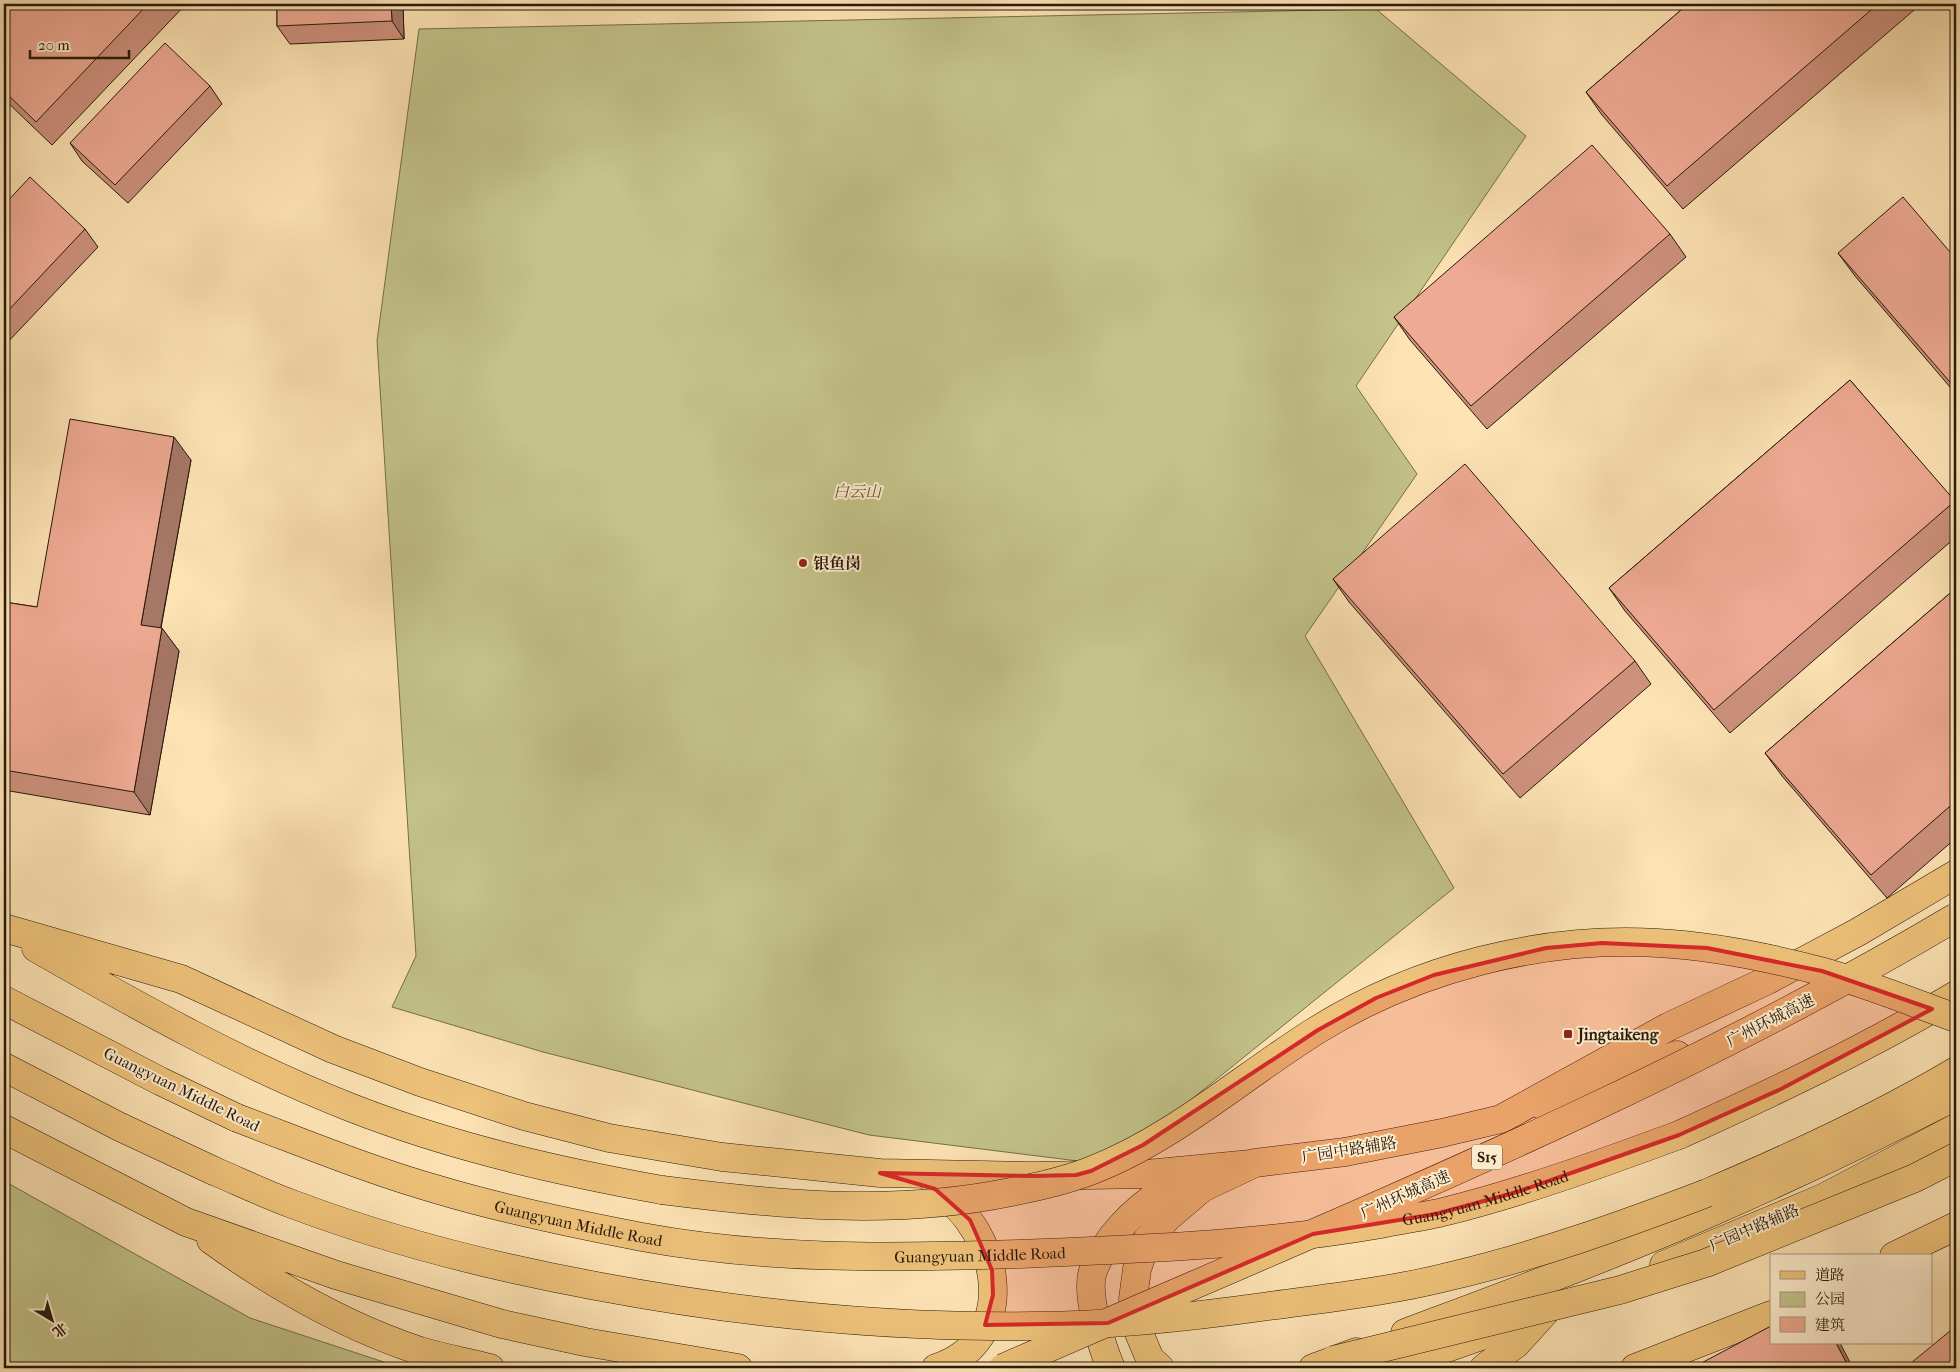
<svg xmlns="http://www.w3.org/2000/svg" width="1960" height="1372" font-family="'IM FELL French Canon','Noto Serif SC',serif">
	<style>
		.green { fill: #c3c38a; stroke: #756e4a }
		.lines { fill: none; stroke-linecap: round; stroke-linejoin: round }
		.primary-casing { stroke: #27190a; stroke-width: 29 }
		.highway-casing { stroke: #27190a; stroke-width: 29 }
		.primary { stroke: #eec27a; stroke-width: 28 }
		.highway { stroke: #eec27a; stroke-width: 28 }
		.primary-bridge-casing { stroke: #27190a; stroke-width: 29; stroke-linecap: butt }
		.highway-bridge-casing { stroke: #27190a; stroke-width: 29; stroke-linecap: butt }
		.primary-bridge { stroke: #eec27a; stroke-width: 28 }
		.highway-bridge { stroke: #eec27a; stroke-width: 28 }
		.wall { fill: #ce927e; stroke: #27190a }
		.shaded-wall { fill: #a77767; stroke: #27190a }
		.building { fill: #efaa93; stroke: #27190a }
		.marked { fill: #d62828; fill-opacity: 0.2; stroke: #d62828; stroke-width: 4; stroke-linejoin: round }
		.poi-dot { fill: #8f2418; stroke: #feedce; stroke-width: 2 }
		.labels { text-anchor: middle; stroke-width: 4; stroke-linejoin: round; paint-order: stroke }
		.shield { fill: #feedce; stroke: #685945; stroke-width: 1 }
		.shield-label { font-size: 15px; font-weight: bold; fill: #27190a }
		.park-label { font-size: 16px; font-style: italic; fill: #5e5437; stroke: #feedce }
		.poi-label { font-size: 16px; font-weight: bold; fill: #27190a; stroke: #feedce; text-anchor: start }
		.street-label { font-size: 16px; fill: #27190a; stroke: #feedce }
	</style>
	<rect width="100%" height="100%" fill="#fde3b4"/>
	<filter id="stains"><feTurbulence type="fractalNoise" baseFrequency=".004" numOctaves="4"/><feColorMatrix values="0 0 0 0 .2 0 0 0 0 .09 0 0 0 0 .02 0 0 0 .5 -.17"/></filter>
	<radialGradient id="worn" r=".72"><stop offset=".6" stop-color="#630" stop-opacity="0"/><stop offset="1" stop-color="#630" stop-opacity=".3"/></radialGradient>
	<path class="green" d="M 1376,9 L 1526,136 L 1356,386 L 1417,474 L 1305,636 L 1454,888 L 1110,1165 L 869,1135 L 543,1052 L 392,1007 L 416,956 L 377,341 L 419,29 Z
		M 4,1181 L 250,1318 L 402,1368 L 4,1368 Z"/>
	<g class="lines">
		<g class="primary-casing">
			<path id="primary" d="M 4,928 L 181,979 L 333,1049 L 420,1082 L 524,1116 L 609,1138 L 722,1157 L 880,1173 L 1033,1176 L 1147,1174 L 1251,1164
				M 36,948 C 139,1007 242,1065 352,1108 C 452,1147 557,1171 662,1190
				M 4,1000 L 160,1081 L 237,1118
				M 4,1067 L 118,1126 L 214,1171
				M 1542,1105 L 1677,1055
				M 4,1129 L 186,1222 L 336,1275 L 502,1324 L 585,1342 L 738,1368
				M 1679,1135 C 1774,1092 1867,1048 1956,995
				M 1707,1193 C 1792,1157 1877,1118 1956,1071
				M 211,1240 C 275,1286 344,1326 420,1351 C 443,1358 467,1362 490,1368
				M 1894,1256 L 1956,1226
				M 936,1368 C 1022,1340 1001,1230 936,1190
				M 1111,1368 C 1102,1347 1085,1293 1093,1271 C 1105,1238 1134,1210 1163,1191 C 1172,1184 1184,1181 1195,1176
				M 1484,1368 L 1516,1344 L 1545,1312
				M 1635,1368 L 1771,1315"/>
		</g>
		<g class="highway-casing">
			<path id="highway" d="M 1664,1265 L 1823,1198 L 1956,1128
				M 1405,1333 C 1509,1294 1613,1256 1714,1211 C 1796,1175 1877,1136 1956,1096
				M 1160,1368 L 1150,1359 L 1139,1333 L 1133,1299 L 1137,1269 L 1147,1240 L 1168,1217 L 1202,1188 L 1255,1163 L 1345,1152 L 1442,1133 L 1501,1119 L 1668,1027 L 1768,980 L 1858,932 L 1956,874
				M 1313,1368 L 1356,1352
				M 1390,1368 L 1498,1330"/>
		</g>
		<use href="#primary" class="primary"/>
		<use href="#highway" class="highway"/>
		<g class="primary-bridge-casing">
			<g id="primary-bridge">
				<path id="s1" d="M 237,1118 C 304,1143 371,1171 439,1190 C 506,1210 574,1224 642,1237 C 766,1260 893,1258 1019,1254 C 1141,1249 1260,1245 1381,1224 C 1400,1220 1420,1217 1439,1213 C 1521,1193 1600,1164 1679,1135"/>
				<path d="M 214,1171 C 240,1182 265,1194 292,1204 C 390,1241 493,1267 596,1286 C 739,1313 886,1328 1032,1326 C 1111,1326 1191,1317 1269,1306 C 1330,1298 1392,1291 1451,1276 C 1539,1255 1623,1225 1707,1193"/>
				<path d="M 662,1190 C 779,1205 894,1216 1011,1192 C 1037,1187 1064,1181 1090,1171 C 1172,1140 1243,1076 1317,1030 C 1417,968 1541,936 1658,943 C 1712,946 1767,957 1820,971 C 1866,983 1911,1002 1956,1018"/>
			</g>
		</g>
		<g class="highway-bridge-casing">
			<path id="highway-bridge" d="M 1333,1360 L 1620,1290 L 1706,1263 L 1915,1178 L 1956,1157
				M 1003,1368 C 1325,1226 1653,1097 1956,917"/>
		</g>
		<use href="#primary-bridge" class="primary-bridge"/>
		<use href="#highway-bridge" class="highway-bridge"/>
	</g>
	<path class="wall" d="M 4,4 L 186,4 L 52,145 L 4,99 Z
		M 277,4 L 403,4 L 404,39 L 290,44 L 277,26 Z
		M 1688,4 L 1921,4 L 1683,209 L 1602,115 L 1586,92 Z
		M 210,86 L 222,104 L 128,203 L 82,161 L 70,143 Z
		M 4,205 L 85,229 L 98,247 L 4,346 Z
		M 1670,234 L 1686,257 L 1487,429 L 1410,340 L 1394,317 Z
		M 1838,253 L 1956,259 L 1956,394 L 1855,276 Z
		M 1850,380 L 1956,503 L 1956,537 L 1730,733 L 1625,611 L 1609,588 Z
		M 191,460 L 161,628 L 179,651 L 150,815 L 4,790 L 4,602 L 37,607 Z
		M 1333,579 L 1635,661 L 1651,684 L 1520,798 L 1349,602 Z
		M 1956,588 L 1956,838 L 1887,898 L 1782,776 L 1765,753 Z"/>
	<path class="shaded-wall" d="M 391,4 L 403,4 L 404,39 L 392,21 Z
		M 174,437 L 191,460 L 157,648 L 141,625 Z
		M 162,628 L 179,651 L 150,815 L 134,792 Z
		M 1836,1343 L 1840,1343 L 1853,1368 L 1849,1368 Z"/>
	<path class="building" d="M 4,4 L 148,4 L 36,122 L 4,91 Z
		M 277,4 L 391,4 L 392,21 L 277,26 Z
		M 1688,4 L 1878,4 L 1667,186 L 1586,92 Z
		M 165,43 L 210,86 L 115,185 L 70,143 Z
		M 1592,145 L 1670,234 L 1471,406 L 1394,317 Z
		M 30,177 L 85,229 L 4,315 L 4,205 Z
		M 1903,197 L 1956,259 L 1956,389 L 1838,253 Z
		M 1850,380 L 1955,501 L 1714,710 L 1609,588 Z
		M 70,419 L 174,437 L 141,625 L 162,628 L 134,792 L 4,770 L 4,602 L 37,607 Z
		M 1465,464 L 1635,661 L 1503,774 L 1333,579 Z
		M 1956,588 L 1956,801 L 1871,875 L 1765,753 Z
		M 1771,1326 L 1771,1343 L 1836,1343 L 1849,1368 L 1692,1368 Z
		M 1956,1326 L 1956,1368 L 1905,1368 Z"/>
	<path class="marked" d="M 1602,943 L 1707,948 L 1822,971 L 1932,1009 L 1781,1089 L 1679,1135 L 1517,1192 L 1436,1214 L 1313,1234 L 1108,1323 L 985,1325 L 993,1295 L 992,1270 L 970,1220 L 935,1189 L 880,1173 L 1033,1176 L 1076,1175 L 1091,1171 L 1143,1145 L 1318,1030 L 1376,998 L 1434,975 L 1546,948 Z"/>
	<g class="poi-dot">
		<circle cx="803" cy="563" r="5"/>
		<rect x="1563" y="1029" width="10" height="10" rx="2.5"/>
	</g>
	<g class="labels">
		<rect class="shield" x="1472" y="1144.5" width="30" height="25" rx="4"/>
		<g class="shield-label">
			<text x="1487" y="1162">S15</text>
		</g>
		<g class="park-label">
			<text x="857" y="497">白云山</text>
		</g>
		<g class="poi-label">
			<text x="813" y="569">银鱼岗</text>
			<text x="1578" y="1040">Jingtaikeng</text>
		</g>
		<g class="street-label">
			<text transform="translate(1770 1020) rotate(-27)" y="6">广州环城高速</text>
			<text transform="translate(182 1089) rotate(26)" y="6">Guangyuan Middle Road</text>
			<text transform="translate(1349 1149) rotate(-9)" y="6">广园中路辅路</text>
			<text transform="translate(1405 1194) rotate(-24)" y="6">广州环城高速</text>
			<text dy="6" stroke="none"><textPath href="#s1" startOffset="1272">Guangyuan Middle Road</textPath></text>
			<text dy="6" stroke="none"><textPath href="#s1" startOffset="358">Guangyuan Middle Road</textPath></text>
			<text transform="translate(1754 1227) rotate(-23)" y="6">广园中路辅路</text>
			<text dy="6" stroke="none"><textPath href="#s1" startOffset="762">Guangyuan Middle Road</textPath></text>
		</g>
	</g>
	<rect width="1960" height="1372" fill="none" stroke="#fde3b4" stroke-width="20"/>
	<rect x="5" y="5" width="1950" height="1362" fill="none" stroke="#27190a" stroke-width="2.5"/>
	<rect x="10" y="10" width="1940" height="1352" fill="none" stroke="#27190a"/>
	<rect x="1770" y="1254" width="162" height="90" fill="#feedce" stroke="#a89880"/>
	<rect x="1780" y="1271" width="25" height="8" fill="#eec27a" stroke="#a89880"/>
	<text x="1815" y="1280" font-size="15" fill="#27190a">道路</text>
	<rect x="1780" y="1292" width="25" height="15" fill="#c3c38a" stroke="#a89880"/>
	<text x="1815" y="1304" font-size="15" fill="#27190a">公园</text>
	<rect x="1780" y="1317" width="25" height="15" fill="#efaa93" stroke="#a89880"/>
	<text x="1815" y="1330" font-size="15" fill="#27190a">建筑</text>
	<g transform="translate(52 1320) rotate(142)" stroke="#feedce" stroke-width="4" paint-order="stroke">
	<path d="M0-4L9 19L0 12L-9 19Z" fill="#27190a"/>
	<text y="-8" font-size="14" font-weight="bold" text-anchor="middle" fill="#27190a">北</text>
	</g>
	<path d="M30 50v8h99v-8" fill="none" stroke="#27190a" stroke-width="2.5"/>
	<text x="38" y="50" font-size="15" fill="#27190a" stroke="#feedce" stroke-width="4" paint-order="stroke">20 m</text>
	<rect width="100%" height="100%" filter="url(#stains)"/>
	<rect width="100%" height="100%" fill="url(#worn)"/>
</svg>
